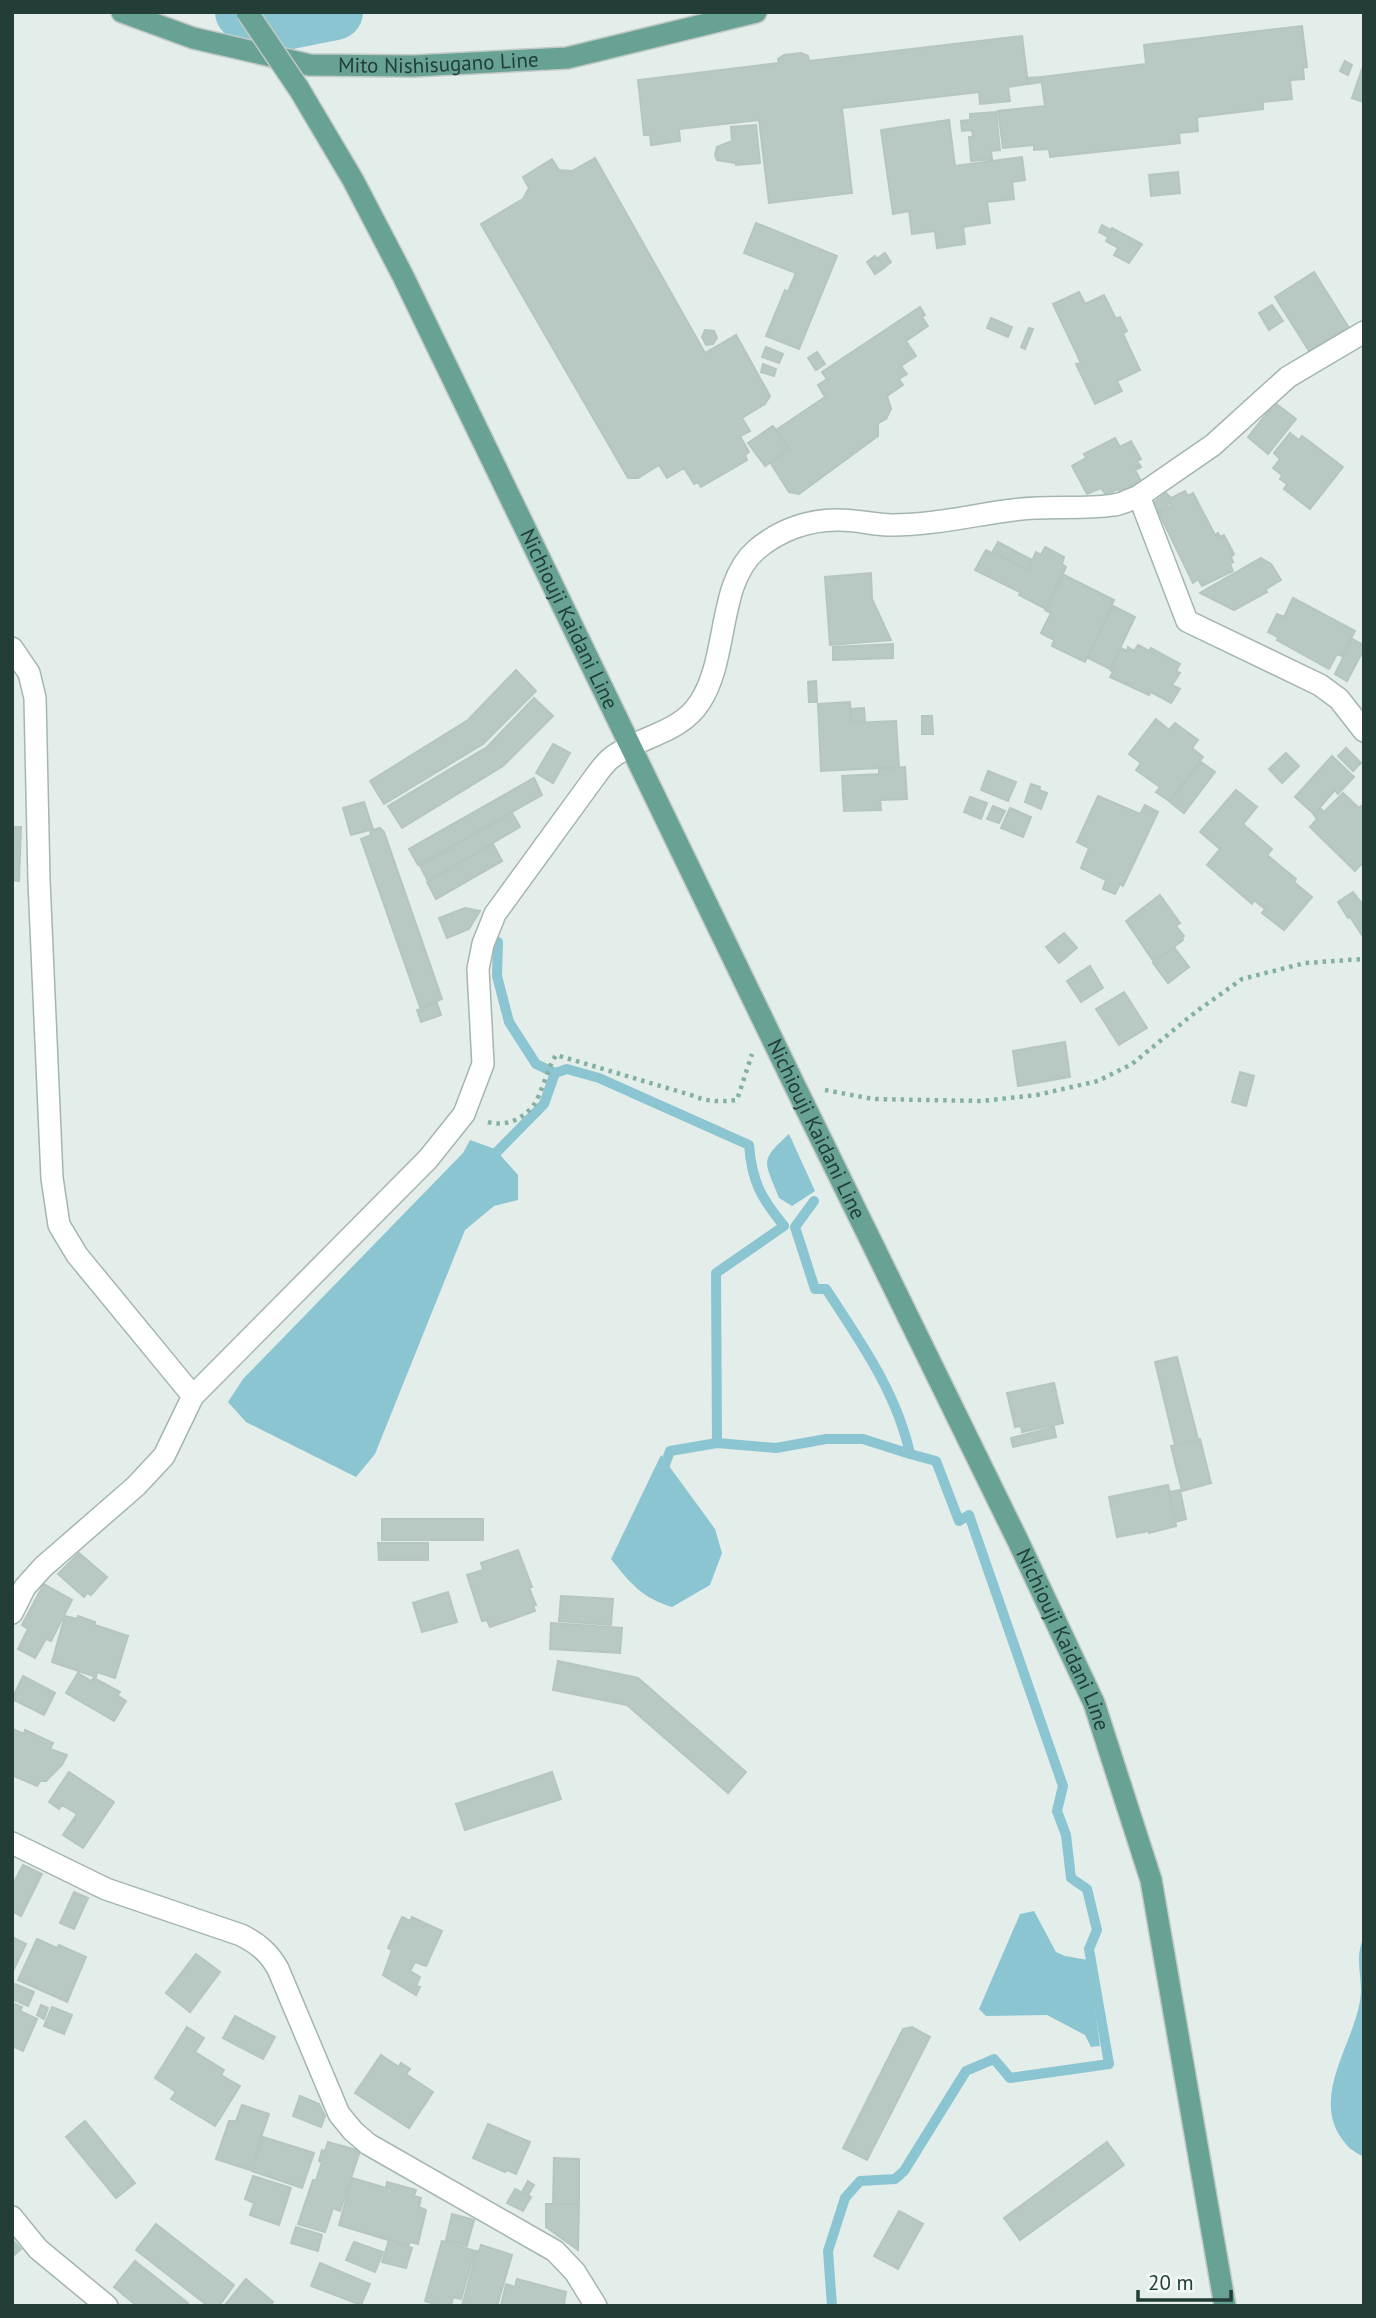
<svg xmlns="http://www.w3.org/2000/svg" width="1376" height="2318" font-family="'PT Sans',sans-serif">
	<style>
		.water { fill: #8bc5d2 }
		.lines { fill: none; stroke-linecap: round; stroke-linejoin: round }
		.stream { stroke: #8bc5d2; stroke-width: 10 }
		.river { stroke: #8bc5d2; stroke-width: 56 }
		.building { fill: #b8c8c2; stroke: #b5c6c0; stroke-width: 2 }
		.minor-casing { stroke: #a5b5b0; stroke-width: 24 }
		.major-casing { stroke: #c1c9c7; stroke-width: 24 }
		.path { stroke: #83b0a3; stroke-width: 4.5; stroke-dasharray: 3.5 5; stroke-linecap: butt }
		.minor { stroke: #fff; stroke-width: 21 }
		.major { stroke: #67a294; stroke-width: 21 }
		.major-bridge-casing { stroke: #c1c9c7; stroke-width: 24; stroke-linecap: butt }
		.major-bridge { stroke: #67a294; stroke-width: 21 }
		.labels { text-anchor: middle; stroke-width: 6; stroke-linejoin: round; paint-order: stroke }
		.street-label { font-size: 21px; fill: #223e37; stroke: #f3f9f6 }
	</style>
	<rect width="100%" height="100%" fill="#e3ede9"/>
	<path class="water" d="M 789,1134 L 815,1191 L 792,1206 L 779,1198 C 765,1161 758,1162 789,1134 Z
		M 470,1140 L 495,1149 L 518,1175 L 518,1200 L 494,1206 L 465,1230 L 375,1454 L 356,1477 L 246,1422 L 228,1402 L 243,1379 L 463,1153 Z
		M 661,1455 L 715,1529 L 722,1553 L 710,1585 L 672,1607 C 642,1598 630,1583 611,1559 Z
		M 1034,1911 L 1056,1952 L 1065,1956 L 1088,1960 L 1100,2046 L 1091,2047 L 1085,2035 L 1047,2015 L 986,2016 L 979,2009 L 1020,1914 Z
		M 1364,1937 L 1364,2157 C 1352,2151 1347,2147 1340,2136 C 1313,2094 1353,2044 1360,2001 C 1364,1978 1353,1959 1364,1937 Z"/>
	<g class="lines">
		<path class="stream" d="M 498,942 L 497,976 L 509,1022 L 536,1064 L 555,1073 L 567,1069 L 599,1078 L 749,1145 C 752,1182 761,1198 784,1226 L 716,1273 L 717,1443
			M 488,1161 L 544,1104 L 555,1073
			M 814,1201 L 795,1227 L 815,1289 L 826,1289 C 860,1341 897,1393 910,1454 L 936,1461 L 959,1521 L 969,1515 L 1063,1786 L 1057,1811 L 1066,1835 L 1071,1878 L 1087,1889 L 1097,1930 L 1089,1949 L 1109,2064 L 1010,2078 L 994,2059 L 966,2071 L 904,2171 L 895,2179 L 860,2181 L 845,2198 L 828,2251 L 832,2306
			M 662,1473 L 670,1451 L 717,1443 L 776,1448 L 826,1439 L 863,1439 L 910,1454"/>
		<path class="river" d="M 243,12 L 285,22 L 335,12"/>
	</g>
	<path class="building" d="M 1302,26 L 1307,67 L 1303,68 L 1304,79 L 1290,80 L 1292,99 L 1263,102 L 1263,109 L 1197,117 L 1198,131 L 1179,133 L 1180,143 L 1050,157 L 1049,149 L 1034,150 L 1034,145 L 1003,148 L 998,111 L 1045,106 L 1041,77 L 1146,64 L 1144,45 Z
		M 1022,36 L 1028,84 L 1008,87 L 1010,101 L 980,104 L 979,92 L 842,108 L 852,193 L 769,203 L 759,120 L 679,129 L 680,141 L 651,145 L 650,135 L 644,135 L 638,80 L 779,63 L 778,59 L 784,55 L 801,53 L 808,56 L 809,61 Z
		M 1345,61 L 1352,65 L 1348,75 L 1340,71 Z
		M 1362,69 L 1364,70 L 1364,102 L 1352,98 Z
		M 1041,77 L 1042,82 L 1028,84 L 1027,78 Z
		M 996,112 L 1000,150 L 991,151 L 992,159 L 971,161 L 969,137 L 973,137 L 972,130 L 962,131 L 961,121 L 970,120 L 970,114 Z
		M 949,120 L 955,166 L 1022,157 L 1025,180 L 1012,182 L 1014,199 L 987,202 L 990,223 L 963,227 L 965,244 L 937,248 L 935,231 L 912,234 L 909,211 L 893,214 L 881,130 Z
		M 756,125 L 760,163 L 736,165 L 735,163 L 717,160 L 715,155 L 717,147 L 732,141 L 731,127 Z
		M 595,158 L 705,353 L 736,335 L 770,396 L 765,404 L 742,418 L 750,431 L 740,436 L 749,452 L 745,455 L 747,460 L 701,487 L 698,482 L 694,484 L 684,468 L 667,478 L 659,465 L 638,478 L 628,478 L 481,224 L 523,199 L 529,188 L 523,177 L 552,159 L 559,170 L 572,171 Z
		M 1178,172 L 1180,193 L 1151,196 L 1149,175 Z
		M 756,223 L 837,256 L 799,349 L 766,336 L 785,290 L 788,292 L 796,273 L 744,253 Z
		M 1102,225 L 1111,230 L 1112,228 L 1142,244 L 1129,263 L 1114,255 L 1118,248 L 1106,241 L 1108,237 L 1099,232 Z
		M 885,253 L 891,262 L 885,267 L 878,258 Z
		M 875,256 L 884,268 L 875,274 L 867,262 Z
		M 1314,272 L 1349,328 L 1309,351 L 1275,297 Z
		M 1079,292 L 1085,304 L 1104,295 L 1116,319 L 1120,317 L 1127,331 L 1123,334 L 1140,370 L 1117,381 L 1122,391 L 1095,404 L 1076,364 L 1081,363 L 1053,304 Z
		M 1272,305 L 1283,321 L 1269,330 L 1259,313 Z
		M 920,307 L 925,315 L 922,317 L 928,326 L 906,341 L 916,356 L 901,366 L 907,374 L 899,379 L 903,385 L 887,396 L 891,409 L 886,419 L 878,423 L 878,436 L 799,494 L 789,492 L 770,462 L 789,449 L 776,430 L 825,397 L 818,385 L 827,379 L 822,372 Z
		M 991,318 L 1012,327 L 1008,337 L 987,328 Z
		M 1029,328 L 1033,329 L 1025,349 L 1021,347 Z
		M 705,330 L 714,331 L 717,338 L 713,344 L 706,345 L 702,337 Z
		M 766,347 L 783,354 L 779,363 L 762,357 Z
		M 817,352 L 825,364 L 816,370 L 808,358 Z
		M 763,364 L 776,369 L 774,376 L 761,372 Z
		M 1275,403 L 1296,419 L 1268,454 L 1248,437 Z
		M 773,426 L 789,449 L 765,466 L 748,443 Z
		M 1290,433 L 1299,440 L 1302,436 L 1343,467 L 1310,509 L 1284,489 L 1287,484 L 1280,479 L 1282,475 L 1273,468 L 1280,459 L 1274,453 Z
		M 1115,438 L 1120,447 L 1131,441 L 1141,459 L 1137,461 L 1141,467 L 1135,470 L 1141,481 L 1120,492 L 1118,489 L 1106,495 L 1101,488 L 1087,494 L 1072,466 L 1086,458 L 1084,454 Z
		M 1185,491 L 1188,496 L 1193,493 L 1215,535 L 1218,533 L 1220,537 L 1224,535 L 1234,554 L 1231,557 L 1233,562 L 1230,564 L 1233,571 L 1202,586 L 1198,579 L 1193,583 L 1159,513 L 1172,505 L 1169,499 Z
		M 1166,493 L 1170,497 L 1167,499 L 1170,503 L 1158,513 L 1151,505 Z
		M 998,542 L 1032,560 L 1027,569 L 993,551 Z
		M 1045,547 L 1064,557 L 1062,564 L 1066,567 L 1046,609 L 1019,595 L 1020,592 L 975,570 L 986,550 L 1028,570 L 1036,552 L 1041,555 Z
		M 1261,558 L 1271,564 L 1281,580 L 1266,589 L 1267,592 L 1234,610 L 1200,593 Z
		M 871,573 L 872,599 L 891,640 L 830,645 L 825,577 Z
		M 1064,575 L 1114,600 L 1085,662 L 1052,646 L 1054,640 L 1041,633 L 1051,613 L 1045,610 Z
		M 1293,598 L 1355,631 L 1342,656 L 1337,654 L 1329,669 L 1277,640 L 1278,637 L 1268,632 L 1277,614 L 1284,617 Z
		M 1113,606 L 1135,617 L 1110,669 L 1088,658 Z
		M 1352,639 L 1364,645 L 1364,649 L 1347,681 L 1335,674 Z
		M 893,644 L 893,658 L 833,660 L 833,647 Z
		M 1138,645 L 1149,651 L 1151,648 L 1180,664 L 1176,671 L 1180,673 L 1172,685 L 1180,689 L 1171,703 L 1151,692 L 1149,695 L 1110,677 L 1113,672 L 1110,670 L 1121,648 L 1127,651 L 1128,647 L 1134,651 Z
		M 516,670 L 536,691 L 483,744 L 384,804 L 370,781 L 468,720 Z
		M 816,681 L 817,702 L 809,702 L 808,682 Z
		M 534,698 L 553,716 L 503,766 L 402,828 L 388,806 L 487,747 Z
		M 850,702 L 851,723 L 896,721 L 899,767 L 821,771 L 818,704 Z
		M 864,708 L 865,721 L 852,722 L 851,709 Z
		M 922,716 L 932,716 L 933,734 L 922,734 Z
		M 1156,719 L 1169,730 L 1175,723 L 1198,740 L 1192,748 L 1203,757 L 1169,801 L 1156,792 L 1160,787 L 1136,770 L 1141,763 L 1129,754 Z
		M 12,730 L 12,827 L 21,827 L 19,881 L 12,880 Z
		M 553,744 L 570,753 L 553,783 L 536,773 Z
		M 1346,748 L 1361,763 L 1353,771 L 1338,756 Z
		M 1286,753 L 1299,766 L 1282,783 L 1269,769 Z
		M 1332,756 L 1354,777 L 1338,794 L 1335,790 L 1314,814 L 1295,797 Z
		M 1201,762 L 1215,772 L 1184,813 L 1170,802 Z
		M 905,767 L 907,799 L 880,800 L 881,810 L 844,811 L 842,776 L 879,774 L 879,769 Z
		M 988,771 L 1016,782 L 1008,801 L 981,790 Z
		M 534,778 L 542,795 L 418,865 L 409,849 Z
		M 1031,784 L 1040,787 L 1039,790 L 1047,793 L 1041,809 L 1025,802 Z
		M 1236,790 L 1257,807 L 1243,824 L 1272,849 L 1267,855 L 1296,879 L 1294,882 L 1312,897 L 1284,930 L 1262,913 L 1265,909 L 1254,900 L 1252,904 L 1207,865 L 1220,849 L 1200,832 Z
		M 1343,793 L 1359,808 L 1361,806 L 1364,809 L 1364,861 L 1355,871 L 1310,827 L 1317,819 L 1314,815 L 1320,808 L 1324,812 Z
		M 1098,796 L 1140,814 L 1145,805 L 1158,812 L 1123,886 L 1120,884 L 1115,894 L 1103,889 L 1106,880 L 1081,868 L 1089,848 L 1077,842 Z
		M 970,797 L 987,803 L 981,819 L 964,812 Z
		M 364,802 L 373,829 L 351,835 L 343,808 Z
		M 993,806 L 1005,811 L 999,823 L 987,819 Z
		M 1010,808 L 1031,817 L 1023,837 L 1001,828 Z
		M 512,813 L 520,827 L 428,881 L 420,866 Z
		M 380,828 L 384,832 L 442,999 L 422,1007 L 420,1007 L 361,839 L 371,835 L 370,831 Z
		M 493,844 L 502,861 L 436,899 L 427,882 Z
		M 1353,892 L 1364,906 L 1364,938 L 1350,917 L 1348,918 L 1338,902 Z
		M 1160,895 L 1180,923 L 1176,926 L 1184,936 L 1182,938 L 1183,940 L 1154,962 L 1126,921 Z
		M 465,908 L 480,911 L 469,929 L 447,938 L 439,918 Z
		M 1064,933 L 1077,948 L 1059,963 L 1046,947 Z
		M 1174,947 L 1189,967 L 1168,983 L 1153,963 Z
		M 1090,966 L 1103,988 L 1081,1002 L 1067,981 Z
		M 1124,992 L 1147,1028 L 1119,1045 L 1096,1009 Z
		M 437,1003 L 441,1015 L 421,1022 L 417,1010 Z
		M 1065,1042 L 1070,1077 L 1018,1086 L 1013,1051 Z
		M 1240,1072 L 1254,1076 L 1246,1106 L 1232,1102 Z
		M 1177,1357 L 1198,1439 L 1175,1445 L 1155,1362 Z
		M 1054,1383 L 1063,1423 L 1022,1432 L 1021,1426 L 1015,1427 L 1007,1393 Z
		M 1054,1427 L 1056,1437 L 1013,1447 L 1011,1438 Z
		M 1200,1439 L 1211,1483 L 1182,1491 L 1171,1446 Z
		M 1168,1485 L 1176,1526 L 1149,1533 L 1149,1531 L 1117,1537 L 1109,1497 Z
		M 1180,1490 L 1186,1519 L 1175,1522 L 1169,1492 Z
		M 382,1519 L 483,1519 L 483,1540 L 382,1540 Z
		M 378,1543 L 428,1543 L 428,1560 L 379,1560 Z
		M 518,1550 L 532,1587 L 529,1588 L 536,1605 L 533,1605 L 535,1611 L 490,1627 L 487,1620 L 482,1621 L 467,1575 L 483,1570 L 481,1563 Z
		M 79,1553 L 107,1577 L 91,1595 L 87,1593 L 84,1597 L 58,1574 Z
		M 44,1584 L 72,1600 L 51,1641 L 46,1639 L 35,1658 L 18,1649 L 28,1629 L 22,1625 Z
		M 448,1592 L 457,1622 L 422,1632 L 413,1603 Z
		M 561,1596 L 613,1599 L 611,1625 L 559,1621 Z
		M 65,1616 L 77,1619 L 78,1616 L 95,1622 L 95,1625 L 128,1636 L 115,1678 L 97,1672 L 96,1677 L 52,1662 Z
		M 551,1623 L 622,1628 L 620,1653 L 550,1649 Z
		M 558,1661 L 638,1678 L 746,1772 L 728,1793 L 627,1705 L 553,1690 Z
		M 78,1673 L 91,1681 L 94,1678 L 120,1692 L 117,1695 L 126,1701 L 114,1721 L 66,1693 Z
		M 23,1676 L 55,1693 L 44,1715 L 12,1699 Z
		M 12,1729 L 24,1734 L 25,1730 L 53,1743 L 50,1749 L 67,1755 L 62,1765 L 46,1781 L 40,1781 L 37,1786 L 12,1775 Z
		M 69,1772 L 114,1802 L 83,1848 L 63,1835 L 77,1814 L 62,1805 L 59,1809 L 49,1802 Z
		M 552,1772 L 561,1799 L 465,1830 L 456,1804 Z
		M 23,1865 L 42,1874 L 21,1916 L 12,1911 L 12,1886 Z
		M 74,1892 L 88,1898 L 74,1929 L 60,1923 Z
		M 402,1917 L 410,1921 L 412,1917 L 442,1931 L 426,1966 L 415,1962 L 410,1971 L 420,1977 L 416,1986 L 420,1987 L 416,1995 L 383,1975 L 392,1950 L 388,1948 Z
		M 12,1937 L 26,1944 L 12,1973 Z
		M 37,1939 L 57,1948 L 59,1945 L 86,1957 L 67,2002 L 18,1980 Z
		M 196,1954 L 220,1972 L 190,2012 L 166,1993 Z
		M 15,1984 L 34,1992 L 28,2006 L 12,1999 L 12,1990 Z
		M 12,2003 L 22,2007 L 20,2011 L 37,2019 L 23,2051 L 12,2046 Z
		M 41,2005 L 48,2008 L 44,2019 L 37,2015 Z
		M 52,2007 L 72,2015 L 64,2034 L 44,2026 Z
		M 235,2016 L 275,2037 L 263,2059 L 223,2038 Z
		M 187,2027 L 204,2038 L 195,2052 L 224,2070 L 221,2075 L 240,2086 L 215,2126 L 171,2099 L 176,2092 L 155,2078 Z
		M 912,2027 L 930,2037 L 867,2160 L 843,2148 L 903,2029 Z
		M 381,2055 L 399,2067 L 401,2063 L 410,2069 L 406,2074 L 433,2092 L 409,2128 L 355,2093 Z
		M 300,2096 L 319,2104 L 325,2116 L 321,2127 L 293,2116 Z
		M 242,2105 L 269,2114 L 250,2170 L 216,2159 L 229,2121 L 236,2121 Z
		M 85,2121 L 135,2183 L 116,2198 L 66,2137 Z
		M 488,2124 L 530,2142 L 516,2174 L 507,2170 L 505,2172 L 473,2158 Z
		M 263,2137 L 314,2153 L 302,2188 L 252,2171 Z
		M 328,2142 L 360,2151 L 340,2211 L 333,2208 L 325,2232 L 298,2224 L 313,2180 L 316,2180 L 322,2162 L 319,2161 L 322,2150 L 325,2151 Z
		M 1107,2142 L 1124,2165 L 1020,2240 L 1004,2218 Z
		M 554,2158 L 579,2159 L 579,2204 L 553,2204 Z
		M 253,2176 L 291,2188 L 279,2225 L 250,2215 L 254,2203 L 245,2199 Z
		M 352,2178 L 386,2188 L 387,2182 L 416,2190 L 414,2196 L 421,2198 L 419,2207 L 426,2210 L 418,2244 L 410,2242 L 408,2246 L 339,2225 Z
		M 528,2181 L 534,2185 L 528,2195 L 522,2192 Z
		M 515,2189 L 531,2197 L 523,2211 L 507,2203 Z
		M 546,2204 L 579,2204 L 578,2250 L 546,2227 Z
		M 899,2211 L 923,2224 L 898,2269 L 874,2256 Z
		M 452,2214 L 474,2220 L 467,2246 L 446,2240 Z
		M 156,2224 L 234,2285 L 219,2306 L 208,2306 L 136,2250 Z
		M 296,2227 L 322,2235 L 318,2251 L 291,2243 Z
		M 12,2240 L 21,2249 L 12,2257 Z
		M 389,2240 L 412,2248 L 406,2268 L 382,2262 Z
		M 442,2241 L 475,2251 L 461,2299 L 453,2297 L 451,2306 L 441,2306 L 425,2301 Z
		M 354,2242 L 383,2252 L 375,2272 L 346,2260 Z
		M 481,2245 L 512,2255 L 497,2306 L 462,2306 L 477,2251 L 479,2252 Z
		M 135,2261 L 188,2303 L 185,2306 L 137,2306 L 114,2287 Z
		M 320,2263 L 370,2284 L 361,2305 L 311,2286 Z
		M 246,2279 L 273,2302 L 270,2306 L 224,2306 Z
		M 517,2279 L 566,2292 L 564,2304 L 569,2306 L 501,2306 L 506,2284 L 515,2287 Z"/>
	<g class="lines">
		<g class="minor-casing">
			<path id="minor" d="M 1364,332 L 1288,377 L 1213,445 L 1139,496 L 1187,621 L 1320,685 L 1339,699 L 1364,731
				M 12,648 L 29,673 L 35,698 L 39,881 L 52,1178 L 59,1225 L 77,1255 L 193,1396
				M 12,1613 L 25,1587 L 43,1567 L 136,1486 L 164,1456 L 193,1396 L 428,1159 L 464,1114 L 483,1064 L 478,969 L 483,944 L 495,914 L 594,778 C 599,771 605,763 611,758 C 639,736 680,734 700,702 C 729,658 717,584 756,550 C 779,530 810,519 840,520 C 857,520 875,525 892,525 C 934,525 973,515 1013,510 C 1046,505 1082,510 1114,505 C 1123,504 1131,499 1139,496
				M 12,1843 L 106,1889 L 241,1935 C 259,1944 269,1953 278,1969 L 339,2114 L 353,2131 L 368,2144 L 555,2251 L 575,2272 L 596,2306
				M 12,2217 L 38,2249 L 107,2306"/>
		</g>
		<g class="major-casing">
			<g id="major">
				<path id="s1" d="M 122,12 L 193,38 L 310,65 L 414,66 L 567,58 L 756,12"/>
				<path id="s2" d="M 299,89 L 353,180 L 403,276 L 794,1084 L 1018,1541 L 1094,1703 L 1151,1880 L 1225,2306"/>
			</g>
		</g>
		<path class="path" d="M 825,1090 L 873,1099 L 982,1101 L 1037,1095 L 1098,1081 L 1132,1064 L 1197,1011 L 1242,979 L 1305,963 L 1364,959
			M 488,1122 C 505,1127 521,1120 533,1106 C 541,1096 547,1069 556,1055 L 691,1095 C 707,1102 720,1102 737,1100 L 752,1054"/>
		<use href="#minor" class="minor"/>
		<use href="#major" class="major"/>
		<g class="major-bridge-casing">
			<path id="major-bridge" d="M 247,12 L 299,89"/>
		</g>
		<use href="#major-bridge" class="major-bridge"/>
	</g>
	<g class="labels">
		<g class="street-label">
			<text dy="7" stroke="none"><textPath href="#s1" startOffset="324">Mito Nishisugano Line</textPath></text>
			<text dy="7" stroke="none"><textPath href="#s2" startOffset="595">Nichiouji Kaidani Line</textPath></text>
			<text dy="7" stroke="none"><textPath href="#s2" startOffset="1162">Nichiouji Kaidani Line</textPath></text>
			<text dy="7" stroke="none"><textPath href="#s2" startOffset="1729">Nichiouji Kaidani Line</textPath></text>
		</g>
	</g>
	<rect width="1376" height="2318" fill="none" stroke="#223e37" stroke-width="28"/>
	<path d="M1138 2290v10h93v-10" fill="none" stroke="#223e37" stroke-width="3.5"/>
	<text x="1148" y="2290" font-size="21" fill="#223e37" stroke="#f3f9f6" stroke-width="5" paint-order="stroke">20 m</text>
</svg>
